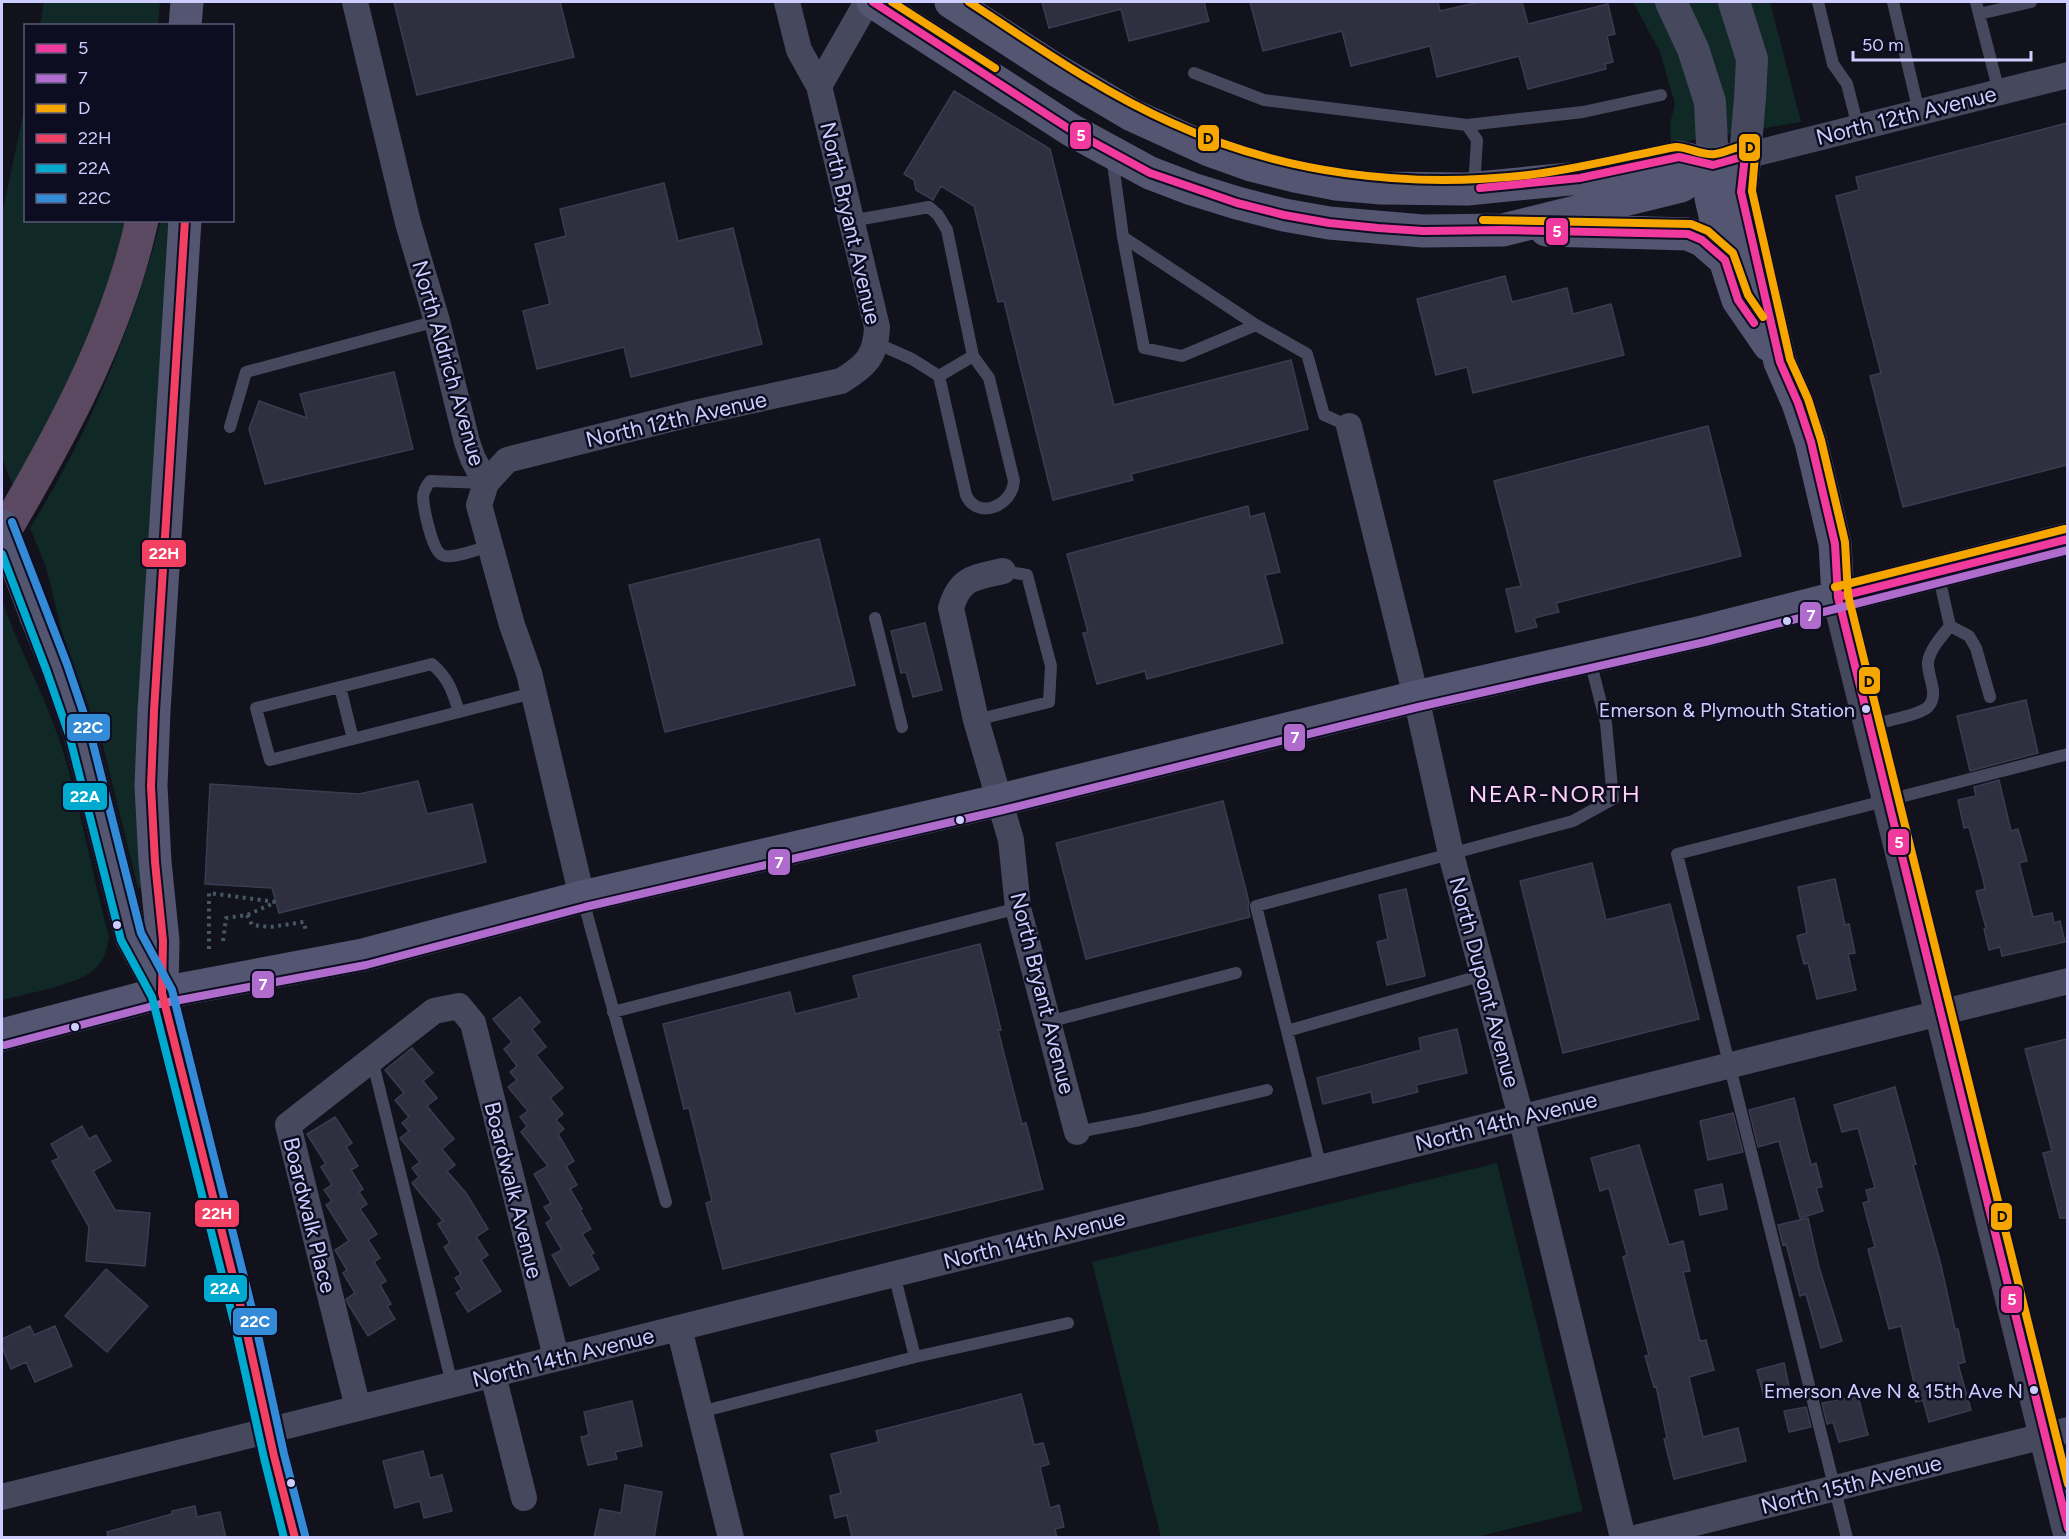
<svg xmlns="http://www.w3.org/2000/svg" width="2069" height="1539" font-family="Figtree,sans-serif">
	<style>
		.green { fill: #102826 }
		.building { fill: #302f3f; stroke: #3c3b51; stroke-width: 1.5 }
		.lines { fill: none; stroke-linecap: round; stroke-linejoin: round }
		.path { stroke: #465862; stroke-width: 4; stroke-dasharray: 3 4.5; stroke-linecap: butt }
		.service { stroke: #46485e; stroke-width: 12 }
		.minor { stroke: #46485e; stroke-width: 26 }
		.tertiary { stroke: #46485e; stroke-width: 32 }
		.secondary { stroke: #535571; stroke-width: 33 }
		.motorway { stroke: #5a4961; stroke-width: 33 }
		.secondary-bridge { stroke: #535571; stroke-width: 33 }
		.bus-1-casing { stroke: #0d0d21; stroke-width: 12 }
		.bus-2-casing { stroke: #0d0d21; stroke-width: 12 }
		.bus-3-casing { stroke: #0d0d21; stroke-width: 12 }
		.bus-4-casing { stroke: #0d0d21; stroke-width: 12 }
		.bus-5-casing { stroke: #0d0d21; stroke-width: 12 }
		.bus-6-casing { stroke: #0d0d21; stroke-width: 12 }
		.bus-1 { stroke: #f13a9d; stroke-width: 8 }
		.bus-2 { stroke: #b06ccc; stroke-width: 8 }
		.bus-3 { stroke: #f7a600; stroke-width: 8 }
		.bus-4 { stroke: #f24062; stroke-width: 8 }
		.bus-5 { stroke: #00a9ce; stroke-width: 8 }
		.bus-6 { stroke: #338bd7; stroke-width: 8 }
		.bus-dot { fill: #cdceff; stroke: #0d0d21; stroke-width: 2 }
		.labels { text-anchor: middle; stroke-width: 5; stroke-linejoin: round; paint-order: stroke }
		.bus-label { font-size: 20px; fill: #cdceff; stroke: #0d0d21; text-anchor: end }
		.street-label { font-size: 22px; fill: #cdceff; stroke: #0d0d21 }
		.neighbourhood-label { font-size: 24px; letter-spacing: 1.5px; fill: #ffcff4; stroke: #0d0d21 }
		.line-badge { stroke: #0d0d21; stroke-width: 2 }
		.badge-label { font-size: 16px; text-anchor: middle; font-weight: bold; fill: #fff }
		.pale-badge-label { font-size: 16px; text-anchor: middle; font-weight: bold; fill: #111 }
	</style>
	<rect width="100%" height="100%" fill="#12121d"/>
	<path class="green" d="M 44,2 L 160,2 L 158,25 L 40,25 Z
		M 1633,2 L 1770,2 L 1801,122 L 1671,144 L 1670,124 L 1675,104 L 1660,52 Z
		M 25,106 L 26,220 L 128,221 L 87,351 L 15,491 L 2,458 L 2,214 Z
		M 161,221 L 170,221 L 145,886 L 138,888 L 103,746 L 62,632 L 46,567 L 30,528 C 90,432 131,330 161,221 Z
		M 2,600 C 19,650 45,695 61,745 C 81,808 92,874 109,937 C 107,949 105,958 97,967 C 83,984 25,994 2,1000 Z
		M 1497,1163 L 1583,1511 L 1476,1537 L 1161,1537 L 1092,1262 Z"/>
	<path class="building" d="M 394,2 L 560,2 L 574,57 L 417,95 Z
		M 1042,2 L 1204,2 L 1209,21 L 1129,41 L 1121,9 L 1049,28 Z
		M 1250,2 L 1438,2 L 1440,11 L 1479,2 L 1522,2 L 1528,24 L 1608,4 L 1615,34 L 1607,36 L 1613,62 L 1605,64 L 1606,69 L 1528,89 L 1519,56 L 1437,77 L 1430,46 L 1351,66 L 1342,31 L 1263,51 Z
		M 954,91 L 1050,149 L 1114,405 L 1291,360 L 1308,429 L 1131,474 L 1133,480 L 1053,500 L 1004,301 L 998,302 L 974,206 L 941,186 L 933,200 L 916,190 L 914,180 L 904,174 Z
		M 2067,123 L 2067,465 L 1903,507 L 1870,376 L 1881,373 L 1836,196 L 1859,190 L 1856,177 Z
		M 664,183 L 678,241 L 733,228 L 762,344 L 631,377 L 624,347 L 537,369 L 523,311 L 550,304 L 535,244 L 566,236 L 560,209 Z
		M 1505,276 L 1512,302 L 1567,288 L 1573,314 L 1611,304 L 1624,355 L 1473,393 L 1467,367 L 1436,375 L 1417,299 Z
		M 394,372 L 413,449 L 265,484 L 249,429 L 259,401 L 307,418 L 300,394 Z
		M 1708,426 L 1741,556 L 1556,603 L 1559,612 L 1534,618 L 1537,627 L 1516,632 L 1506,589 L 1521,586 L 1494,481 Z
		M 1248,506 L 1250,517 L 1264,513 L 1280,572 L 1265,575 L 1283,643 L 1147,679 L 1145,671 L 1097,684 L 1083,633 L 1088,632 L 1067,554 Z
		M 819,539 L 855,685 L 665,732 L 629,585 Z
		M 925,623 L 942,690 L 913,697 L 906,672 L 901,673 L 891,631 Z
		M 2026,700 L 2038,753 L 1970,771 L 1957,716 Z
		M 1999,780 L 2011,831 L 2018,829 L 2027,861 L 2019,863 L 2033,917 L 2052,913 L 2054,923 L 2060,921 L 2065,942 L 2002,956 L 2000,947 L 1989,950 L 1984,929 L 1986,928 L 1976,891 L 1985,889 L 1983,879 L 1969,827 L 1964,828 L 1958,800 L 1976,796 L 1974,787 Z
		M 418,781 L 427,814 L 472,804 L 486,862 L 279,913 L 272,888 L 205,884 L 210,784 L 359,794 Z
		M 1223,801 L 1249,902 L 1248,907 L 1250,917 L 1086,959 L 1056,843 Z
		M 1592,863 L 1606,920 L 1670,904 L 1699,1019 L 1563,1053 L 1520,881 Z
		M 1835,879 L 1845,925 L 1849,924 L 1855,953 L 1848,954 L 1856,990 L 1817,999 L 1808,963 L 1804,964 L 1797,936 L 1807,933 L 1798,887 Z
		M 1406,889 L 1425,976 L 1387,985 L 1377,942 L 1388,939 L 1379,895 Z
		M 980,944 L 1001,1030 L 998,1030 L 1022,1124 L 1026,1123 L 1043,1189 L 723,1269 L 706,1203 L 712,1201 L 689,1108 L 684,1109 L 663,1024 L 790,992 L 795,1014 L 859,998 L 853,976 Z
		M 520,997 L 540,1022 L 532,1029 L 546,1047 L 536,1055 L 563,1088 L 550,1098 L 563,1114 L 556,1120 L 564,1129 L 558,1134 L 574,1161 L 566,1166 L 577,1185 L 570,1189 L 582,1209 L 580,1210 L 591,1229 L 582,1234 L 594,1253 L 591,1255 L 599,1269 L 570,1286 L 552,1255 L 562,1250 L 546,1223 L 552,1219 L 544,1207 L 551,1203 L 534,1174 L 548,1166 L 521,1132 L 527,1126 L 520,1117 L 528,1111 L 508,1087 L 517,1080 L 510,1072 L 517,1066 L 504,1049 L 512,1042 L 493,1019 Z
		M 1457,1029 L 1467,1073 L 1416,1085 L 1418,1092 L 1373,1103 L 1371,1092 L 1323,1104 L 1317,1078 L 1421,1050 L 1419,1038 Z
		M 2067,1039 L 2067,1218 L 2060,1218 L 2043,1153 L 2052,1151 L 2025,1049 Z
		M 412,1048 L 433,1073 L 423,1081 L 437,1098 L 427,1106 L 454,1139 L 442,1149 L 455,1165 L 447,1171 L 466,1193 L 488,1229 L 476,1237 L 488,1255 L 481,1260 L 501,1291 L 468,1312 L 456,1293 L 462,1289 L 455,1278 L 461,1274 L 444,1247 L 450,1243 L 438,1224 L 443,1221 L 412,1183 L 419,1177 L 412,1168 L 420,1162 L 400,1138 L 409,1131 L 402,1123 L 409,1117 L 395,1100 L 404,1093 L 385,1070 Z
		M 1895,1087 L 1916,1164 L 1913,1165 L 1941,1265 L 1955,1329 L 1958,1329 L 1965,1362 L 1958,1364 L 1971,1410 L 1929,1422 L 1923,1400 L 1916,1402 L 1911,1384 L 1914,1383 L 1901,1326 L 1889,1329 L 1868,1249 L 1875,1247 L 1863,1203 L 1869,1201 L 1866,1190 L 1875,1188 L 1858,1128 L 1842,1132 L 1834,1105 Z
		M 1794,1098 L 1811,1165 L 1816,1163 L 1822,1187 L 1816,1188 L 1823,1211 L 1800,1218 L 1779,1141 L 1758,1147 L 1749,1110 Z
		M 1733,1113 L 1743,1152 L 1708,1160 L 1700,1121 Z
		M 335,1117 L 352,1143 L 346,1147 L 358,1166 L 351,1170 L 363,1189 L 359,1192 L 367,1204 L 360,1209 L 377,1234 L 368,1240 L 380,1258 L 374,1262 L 386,1281 L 380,1285 L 391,1304 L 387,1306 L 395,1319 L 368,1336 L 348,1304 L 346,1299 L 355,1293 L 343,1273 L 347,1270 L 335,1250 L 349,1241 L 326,1205 L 332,1201 L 324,1190 L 332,1185 L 321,1167 L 326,1164 L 307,1134 Z
		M 82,1126 L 89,1139 L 96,1135 L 111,1161 L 93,1171 L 115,1210 L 150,1213 L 145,1266 L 86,1261 L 89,1227 L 52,1161 L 59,1158 L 51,1144 Z
		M 1639,1145 L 1669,1245 L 1683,1241 L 1690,1271 L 1683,1272 L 1700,1341 L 1706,1340 L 1714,1370 L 1689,1377 L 1703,1437 L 1738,1428 L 1746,1461 L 1674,1479 L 1664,1439 L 1667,1438 L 1656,1386 L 1654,1387 L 1645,1356 L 1649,1355 L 1623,1257 L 1627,1255 L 1609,1188 L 1600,1191 L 1591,1158 Z
		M 1722,1184 L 1727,1209 L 1700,1215 L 1695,1190 Z
		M 1808,1218 L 1819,1267 L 1842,1341 L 1821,1348 L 1806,1294 L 1800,1296 L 1786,1244 L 1783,1245 L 1778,1225 Z
		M 106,1269 L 148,1306 L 107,1352 L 65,1316 Z
		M 30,1326 L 34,1335 L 55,1326 L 72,1366 L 35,1382 L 26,1362 L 11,1369 L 2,1347 L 2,1339 Z
		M 1784,1363 L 1790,1391 L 1764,1397 L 1757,1370 Z
		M 1021,1394 L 1034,1445 L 1043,1443 L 1049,1464 L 1040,1467 L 1050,1508 L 1059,1505 L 1064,1527 L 1055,1529 L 1057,1538 L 852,1538 L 847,1515 L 835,1518 L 830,1496 L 841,1493 L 831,1454 L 879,1442 L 876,1431 Z
		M 1858,1396 L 1868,1435 L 1839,1442 L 1833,1422 L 1827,1424 L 1822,1403 Z
		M 632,1401 L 642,1446 L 615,1452 L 617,1459 L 588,1465 L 581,1437 L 589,1435 L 584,1412 Z
		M 1806,1407 L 1811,1427 L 1789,1432 L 1784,1411 Z
		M 423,1451 L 430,1478 L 442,1475 L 452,1511 L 424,1518 L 420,1501 L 395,1508 L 383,1461 Z
		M 625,1485 L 662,1492 L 654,1538 L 594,1538 L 600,1509 L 621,1513 Z
		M 195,1506 L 197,1517 L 220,1512 L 226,1538 L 108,1538 L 107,1532 L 172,1514 L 172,1511 Z"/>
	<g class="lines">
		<path class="path" d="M 247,915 L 252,925 L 270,927 L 304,922 L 306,932
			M 223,941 L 226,918 L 247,915 L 274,903
			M 209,949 L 209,893 L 276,902"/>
		<path class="service" d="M 1818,2 L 1833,64 L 1847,84 L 1858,127
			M 1893,2 L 1919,112
			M 1976,2 L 1979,14 L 2031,2
			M 1979,14 L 1999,92
			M 1194,73 L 1264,100 L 1467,125 L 1477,140 L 1474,187
			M 1467,125 L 1583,112 L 1661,95
			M 1112,156 L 1123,237 L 1256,325 L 1307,354 L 1324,415 L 1349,426
			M 851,221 L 929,207 L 938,215 L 947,230 L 973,356 L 939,376 L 912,359 L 876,343
			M 1123,237 L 1144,348 L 1182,356 L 1256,325
			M 939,376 L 966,495 C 977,520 1012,507 1014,481 L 989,378 L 973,356
			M 230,427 L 246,372 L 437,321
			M 486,483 L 430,481 C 426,487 423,491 423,498 C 424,510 432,550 442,555 C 451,560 481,548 492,545
			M 875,618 L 902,727
			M 1950,626 L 1969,636 L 1976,648 L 1990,697
			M 340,687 L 353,739
			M 459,712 L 270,760 L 256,708 L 432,664 C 449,679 452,690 459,712 L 533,693
			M 976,720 L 1049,702 L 1051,666 L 1027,575 L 1003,571
			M 1870,725 C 1882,722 1920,715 1928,707 C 1940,694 1927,677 1928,662 C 1930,649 1942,636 1950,626 L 1938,573
			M 583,900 L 666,1202
			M 613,1012 L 1018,908
			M 1048,1022 L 1236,973
			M 1287,1031 L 1483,975
			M 372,1059 L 452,1384
			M 1077,1132 L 1140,1120 L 1267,1090
			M 1321,1168 L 1256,906 L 1573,821 L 1613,799 L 1606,723 L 1590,660
			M 894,1274 L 915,1357
			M 700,1412 L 915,1357 L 1068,1323
			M 1847,1538 L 1677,854 L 2068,754"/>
		<path class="minor" d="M 355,2 L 408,223 L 437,321 L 467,442 L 473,459 L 486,483 L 479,505 L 512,625 L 529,673 L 582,897
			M 787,2 L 799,50 L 819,86
			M 1745,156 L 2068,75
			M 1349,426 L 1416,697 L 1451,854 L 1521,1117 L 1623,1538
			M 486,483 L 507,460 L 690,414 L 841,381 C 866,366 876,356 877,327 L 819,86 L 867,2
			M 1003,571 C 974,578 960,577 951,608 L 976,720 L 1011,840 L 1018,908 L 1077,1132
			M 679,1328 L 731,1538
			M 493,1375 L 524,1498
			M 358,1408 L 288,1125 L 434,1011 L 459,1006 L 473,1023 L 556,1357
			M 2,1497 L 2068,981
			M 1635,1538 L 2068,1430"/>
		<path class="tertiary" d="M 1671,2 L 1693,49 L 1710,102 L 1713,165
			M 1734,2 L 1752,59 L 1750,98 L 1745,156
			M 1838,597 L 2068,1530
			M 162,993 L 244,1320 L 274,1456 L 295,1538"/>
		<path class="secondary" d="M 873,2 L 1071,130 L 1150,173 L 1192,189 L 1237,203 L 1284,215 L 1329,223 L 1423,231 L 1503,230 L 1681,186 L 1713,165 L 1745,156 L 1741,192 L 1780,362 L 1798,403 L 1811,442 L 1835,544 L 1838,597
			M 951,2 L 1056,70 L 1132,115 L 1209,150 L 1251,165 L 1295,176 L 1336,184 L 1381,188 L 1467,189 L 1580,178 L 1679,157 L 1713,165
			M 185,26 L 187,2
			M 1713,165 L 1711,198 L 1725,260 L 1738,300 L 1769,345
			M 1546,230 L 1688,234 L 1702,240 L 1725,260
			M 36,616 L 57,668 L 80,735 L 131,937 L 162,993
			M 162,993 L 163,941 L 155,862 L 151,786 L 154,711 L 185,220
			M 2,1035 L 162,993 L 363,955 L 582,897 L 1001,800 L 1416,697 L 1702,632 L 2068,539"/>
		<path class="motorway" d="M 2,536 C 60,437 117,334 142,220"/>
		<path class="secondary-bridge" d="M 2,526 L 36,616"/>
		<g class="bus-1-casing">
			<path id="bus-1" d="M 873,2 L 1071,130 L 1150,173 L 1237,203 L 1284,215 L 1329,223 L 1378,228 L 1423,231 L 1503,230 L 1688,234 L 1702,240 L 1725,260 L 1738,300 L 1754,323
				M 1745,156 L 1741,192 L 1780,362 L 1798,403 L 1811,442 L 1835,544 L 1838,597 L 2068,1528
				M 1480,188 L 1580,178 L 1679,157 L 1713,165 L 1745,156
				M 1838,597 L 2068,539"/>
		</g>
		<g class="bus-2-casing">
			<path id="bus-2" d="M 5,1045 L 164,1003 L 366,965 L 585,907 L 1003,810 L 1418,707 L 1705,642 L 2068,550"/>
		</g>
		<g class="bus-3-casing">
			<path id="bus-3" d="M 892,2 L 995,68
				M 969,2 C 1035,45 1100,91 1172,123 C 1283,174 1408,189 1528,175 C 1579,169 1627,156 1676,147 C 1689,147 1702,156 1715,154 C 1728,153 1742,141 1753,149 L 1755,156 L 1752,191 L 1790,359 L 1808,399 L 1821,440 L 1845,542 L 1848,595 L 2068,1484
				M 1483,220 L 1691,224 L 1708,231 L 1733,253 L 1748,295 L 1763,317
				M 1835,587 L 2065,529"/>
		</g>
		<g class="bus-4-casing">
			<path id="bus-4" d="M 185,220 L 154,711 L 151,786 L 155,862 L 163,941 L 162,993 L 244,1320 L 274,1456 L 295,1538"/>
		</g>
		<g class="bus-5-casing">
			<path id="bus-5" d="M 2,554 L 47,672 L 70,738 L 121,940 L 152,997 L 234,1322 L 264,1458 L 284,1538"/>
		</g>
		<g class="bus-6-casing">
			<path id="bus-6" d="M 12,522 L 67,664 L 90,732 L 141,933 L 172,990 L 254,1317 L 284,1454 L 305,1535"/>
		</g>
		<use href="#bus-1" class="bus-1"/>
		<use href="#bus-2" class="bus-2"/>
		<use href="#bus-3" class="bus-3"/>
		<use href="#bus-4" class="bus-4"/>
		<use href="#bus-5" class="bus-5"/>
		<use href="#bus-6" class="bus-6"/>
	</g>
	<g class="bus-dot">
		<circle cx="1787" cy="621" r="5"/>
		<circle cx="1866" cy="709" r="5"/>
		<circle cx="960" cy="820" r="5"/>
		<circle cx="117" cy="925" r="5"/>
		<circle cx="75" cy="1027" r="5"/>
		<circle cx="2034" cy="1390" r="5"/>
		<circle cx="291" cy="1483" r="5"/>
	</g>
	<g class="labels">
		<g class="bus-label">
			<text x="1855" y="717">Emerson &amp; Plymouth Station</text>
			<text x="2023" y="1398">Emerson Ave N &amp; 15th Ave N</text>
		</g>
		<g class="street-label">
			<text transform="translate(1906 115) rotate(-14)" y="8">North 12th Avenue</text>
			<text transform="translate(851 223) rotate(77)" y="8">North Bryant Avenue</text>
			<text transform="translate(449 363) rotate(74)" y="8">North Aldrich Avenue</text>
			<text transform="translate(676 419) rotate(-13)" y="8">North 12th Avenue</text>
			<text transform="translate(1485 982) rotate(75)" y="8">North Dupont Avenue</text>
			<text transform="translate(1043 993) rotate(76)" y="8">North Bryant Avenue</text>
			<text transform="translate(1506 1121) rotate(-14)" y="8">North 14th Avenue</text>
			<text transform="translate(514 1190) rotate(76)" y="8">Boardwalk Avenue</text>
			<text transform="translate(310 1215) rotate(76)" y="8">Boardwalk Place</text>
			<text transform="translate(1034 1239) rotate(-14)" y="8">North 14th Avenue</text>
			<text transform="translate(563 1357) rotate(-14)" y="8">North 14th Avenue</text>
			<text transform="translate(1851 1484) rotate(-14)" y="8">North 15th Avenue</text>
		</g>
		<g class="neighbourhood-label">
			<text x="1555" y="802">NEAR-NORTH</text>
		</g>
	</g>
	<g class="line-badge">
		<rect x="1069" y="121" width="23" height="29" rx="6" fill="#f13a9d"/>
		<rect x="1197" y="124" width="23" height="28" rx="6" fill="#f7a600"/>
		<rect x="1738" y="133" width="23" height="29" rx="6" fill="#f7a600"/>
		<rect x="1545" y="217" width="24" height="29" rx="6" fill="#f13a9d"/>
		<rect x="141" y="539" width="46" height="29" rx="6" fill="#f24062"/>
		<rect x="1799" y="601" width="23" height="29" rx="6" fill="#b06ccc"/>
		<rect x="1858" y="666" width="23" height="29" rx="6" fill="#f7a600"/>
		<rect x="66" y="713" width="45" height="29" rx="6" fill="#338bd7"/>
		<rect x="1283" y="723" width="23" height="29" rx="6" fill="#b06ccc"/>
		<rect x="62" y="782" width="46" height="29" rx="6" fill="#00a9ce"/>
		<rect x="1887" y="828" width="23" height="28" rx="6" fill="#f13a9d"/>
		<rect x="767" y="848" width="24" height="28" rx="6" fill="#b06ccc"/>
		<rect x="251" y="970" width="24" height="29" rx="6" fill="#b06ccc"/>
		<rect x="194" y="1199" width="46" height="29" rx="6" fill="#f24062"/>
		<rect x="1990" y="1202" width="23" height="29" rx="6" fill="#f7a600"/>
		<rect x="203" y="1274" width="45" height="29" rx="6" fill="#00a9ce"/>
		<rect x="2000" y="1285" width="23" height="29" rx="6" fill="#f13a9d"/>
		<rect x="232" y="1307" width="46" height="29" rx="6" fill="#338bd7"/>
	</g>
	<g class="badge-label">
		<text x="1081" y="141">5</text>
		<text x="1557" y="237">5</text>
		<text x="164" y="559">22H</text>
		<text x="1811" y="621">7</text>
		<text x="88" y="733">22C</text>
		<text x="1295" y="743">7</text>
		<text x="85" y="802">22A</text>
		<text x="1899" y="848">5</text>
		<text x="779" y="868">7</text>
		<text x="263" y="990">7</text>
		<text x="217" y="1219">22H</text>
		<text x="225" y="1294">22A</text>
		<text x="2012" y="1305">5</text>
		<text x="255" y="1327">22C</text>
	</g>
	<g class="pale-badge-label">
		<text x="1208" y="144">D</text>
		<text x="1750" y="153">D</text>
		<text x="1869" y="687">D</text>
		<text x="2002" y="1222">D</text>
	</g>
	<rect width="2069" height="1539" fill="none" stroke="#cdceff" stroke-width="6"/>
	<rect x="24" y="24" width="210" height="198" fill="#0d0d21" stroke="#5a5a7a" stroke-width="1.5"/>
	<rect x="36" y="44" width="30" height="9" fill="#f13a9d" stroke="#5a5a7a" stroke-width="1.5"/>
	<text x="78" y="54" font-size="18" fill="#cdceff">5</text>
	<rect x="36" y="74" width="30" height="9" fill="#b06ccc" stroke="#5a5a7a" stroke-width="1.5"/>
	<text x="78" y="84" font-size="18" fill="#cdceff">7</text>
	<rect x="36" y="104" width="30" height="9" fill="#f7a600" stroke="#5a5a7a" stroke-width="1.5"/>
	<text x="78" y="114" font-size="18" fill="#cdceff">D</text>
	<rect x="36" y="134" width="30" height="9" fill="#f24062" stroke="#5a5a7a" stroke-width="1.5"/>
	<text x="78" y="144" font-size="18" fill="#cdceff">22H</text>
	<rect x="36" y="164" width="30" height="9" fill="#00a9ce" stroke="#5a5a7a" stroke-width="1.5"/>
	<text x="78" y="174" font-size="18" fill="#cdceff">22A</text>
	<rect x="36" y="194" width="30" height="9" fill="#338bd7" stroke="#5a5a7a" stroke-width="1.5"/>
	<text x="78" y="204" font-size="18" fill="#cdceff">22C</text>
	<path d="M1853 51v9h178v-9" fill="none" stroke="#cdceff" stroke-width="3"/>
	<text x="1862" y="51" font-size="18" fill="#cdceff" stroke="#0d0d21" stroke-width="4.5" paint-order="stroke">50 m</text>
</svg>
